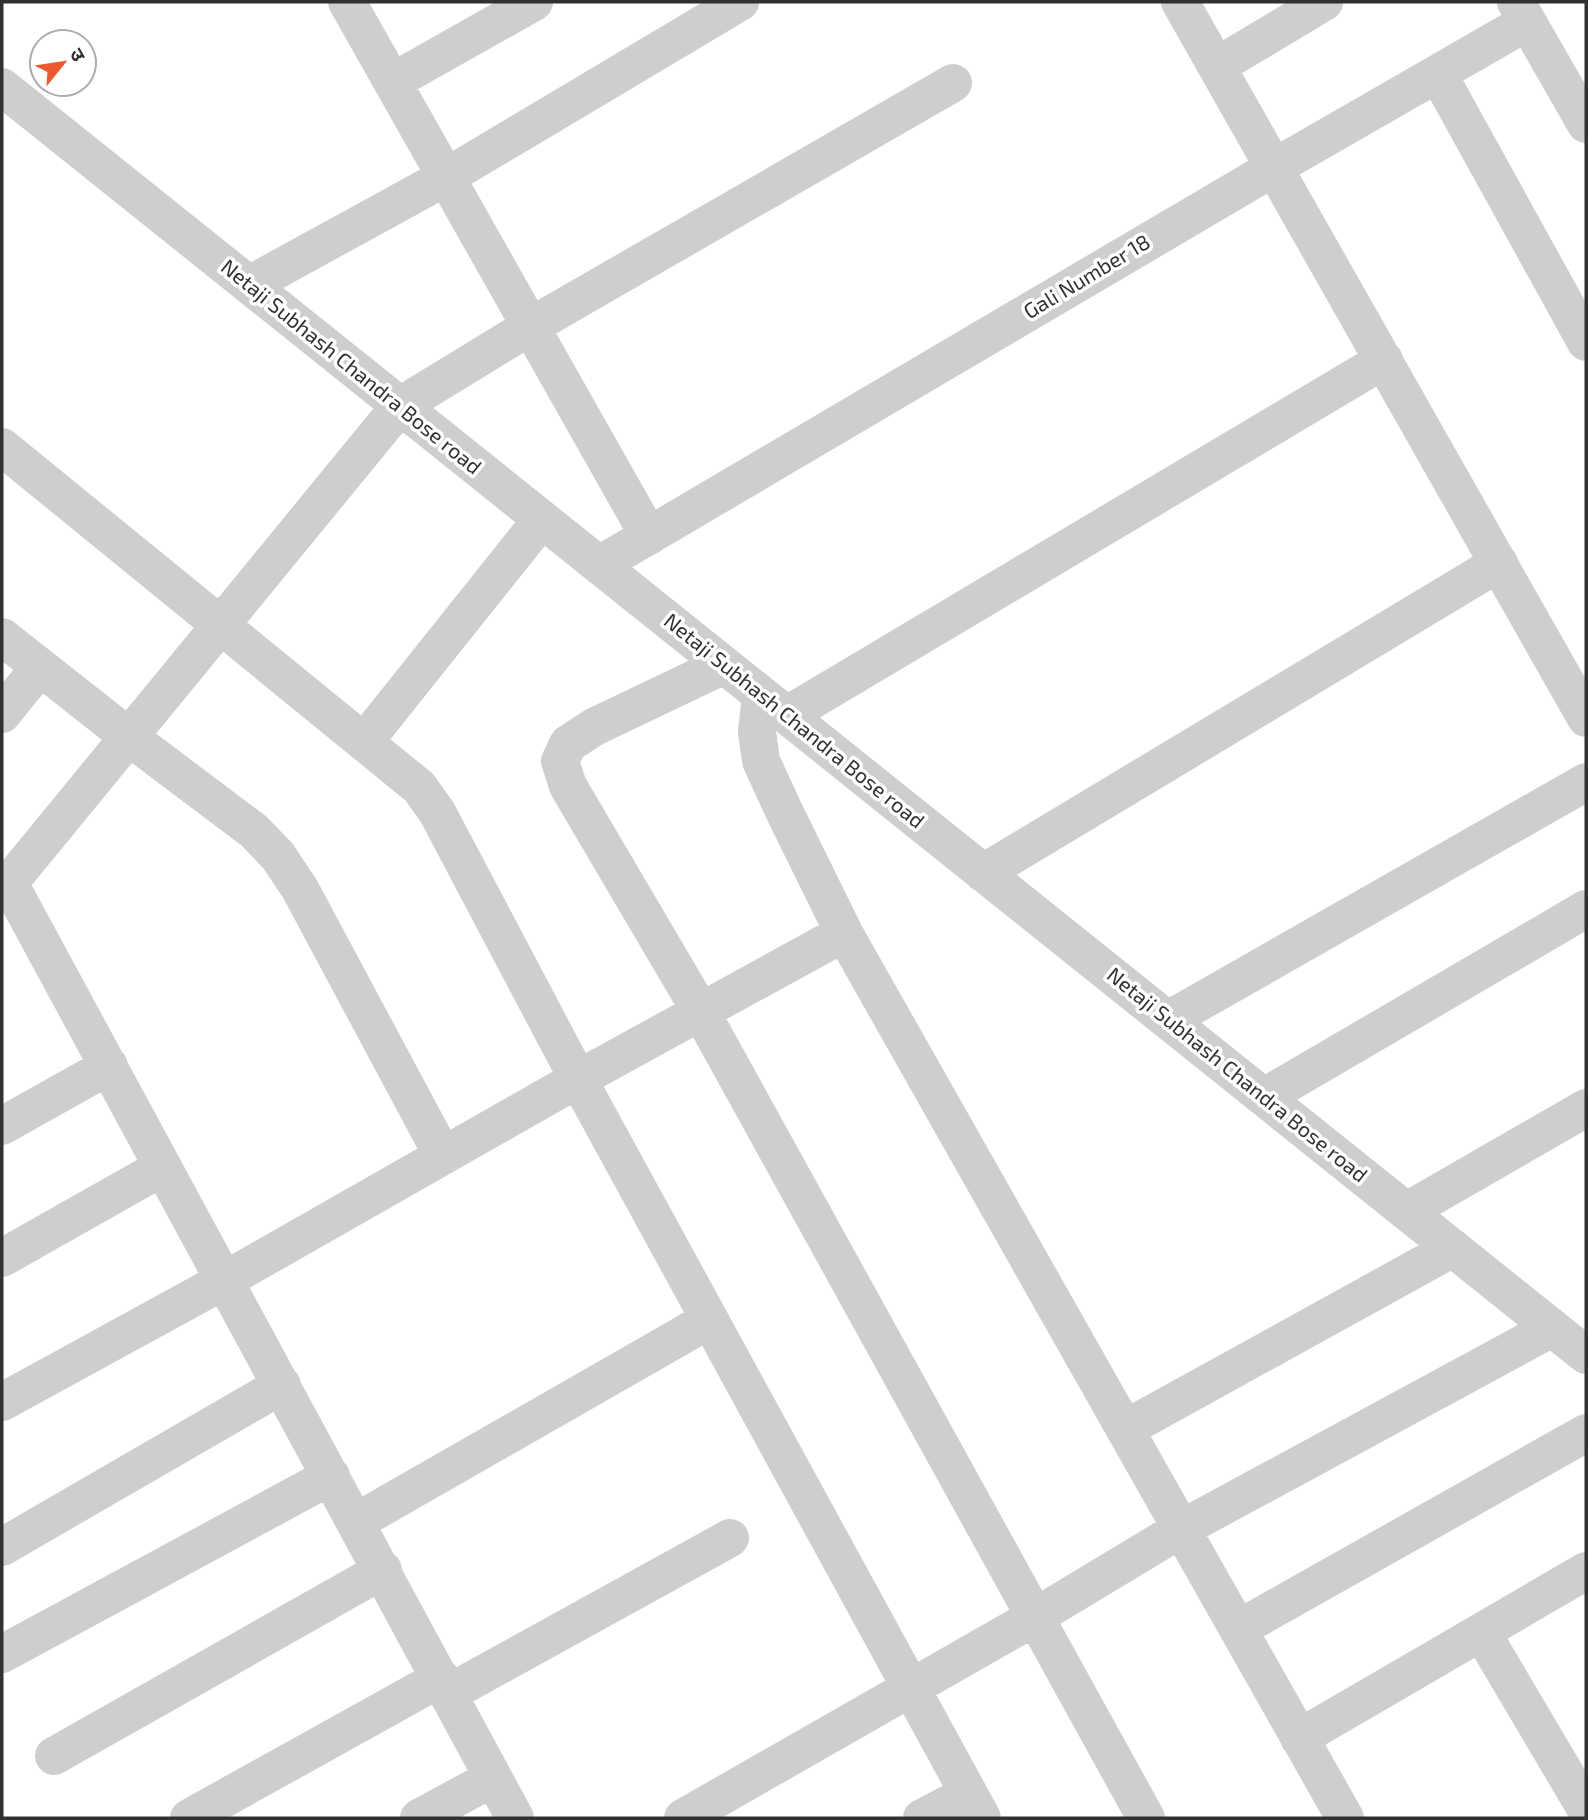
<svg xmlns="http://www.w3.org/2000/svg" width="1588" height="1820" font-family="'Exo 2','Noto Sans Devanagari',sans-serif">
	<style>
		.lines { fill: none; stroke-linecap: round; stroke-linejoin: round }
		.minor { stroke: #cecece; stroke-width: 38 }
		.labels { text-anchor: middle; stroke-width: 7; stroke-linejoin: round; paint-order: stroke }
		.street-label { font-size: 21px; fill: #313131; stroke: #fff }
	</style>
	<rect width="100%" height="100%" fill="#fff"/>
	<g class="lines">
		<path class="minor" d="M 347,2 L 649,536
			M 1180,2 L 1586,718
			M 1516,2 L 1586,124
			M 1217,66 L 1324,2
			M 1438,74 L 1586,342
			M 392,82 L 534,2
			M 2,87 L 1586,1355
			M 249,285 L 446,177 L 740,2
			M 2,447 L 419,787 L 437,812 L 578,1079 L 982,1818
			M 599,565 L 1275,167 L 1527,22
			M 2,637 L 129,737 L 254,831 L 278,856 L 300,889 L 443,1156
			M 724,665 L 594,727 L 568,744 L 560,761 L 568,786 L 701,1012 L 1146,1818
			M 761,695 L 757,732 L 761,761 L 784,811 L 844,933 L 1345,1818
			M 2,714 L 40,667
			M 787,715 L 1384,360
			M 364,742 L 542,519
			M 983,873 L 1499,563
			M 1168,1020 L 1586,782
			M 1264,1097 L 1586,909
			M 2,1126 L 109,1066
			M 1407,1211 L 1586,1108
			M 2,1258 L 163,1167
			M 2,1402 L 225,1280 L 578,1079 L 844,933
			M 1125,1429 L 1453,1248
			M 356,1522 L 709,1320
			M 2,1547 L 282,1385
			M 1238,1629 L 1586,1433
			M 1482,1633 L 1586,1809
			M 2,1654 L 331,1476
			M 449,1693 L 730,1538
			M 1299,1738 L 1586,1571
			M 54,1756 L 383,1570
			M 189,1818 L 441,1678
			M 419,1818 L 493,1778
			M 515,1818 L 9,883 L 400,406 L 531,326 L 953,83
			M 683,1818 L 1035,1617 L 1181,1529 L 1552,1328
			M 922,1818 L 968,1794"/>
	</g>
	<g class="labels">
		<g class="street-label">
			<text transform="translate(1087 277) rotate(-31)" y="7">Gali Number 18</text>
			<text transform="translate(351 367) rotate(39)" y="7">Netaji Subhash Chandra Bose road</text>
			<text transform="translate(794 721) rotate(39)" y="7">Netaji Subhash Chandra Bose road</text>
			<text transform="translate(1237 1075) rotate(39)" y="7">Netaji Subhash Chandra Bose road</text>
		</g>
	</g>
	<rect width="1588" height="1820" fill="none" stroke="#313131" stroke-width="7"/>
	<g transform="translate(63 63) rotate(60)"><circle r="33" fill="#ffffff" stroke="#adadad" stroke-width="2"/>
	<path d="M0-5L12 26L0 18L-12 26Z" fill="#ef572d"/>
	<text y="-10" font-size="19" font-weight="bold" text-anchor="middle" fill="#313131">उ</text>
	</g>
</svg>
